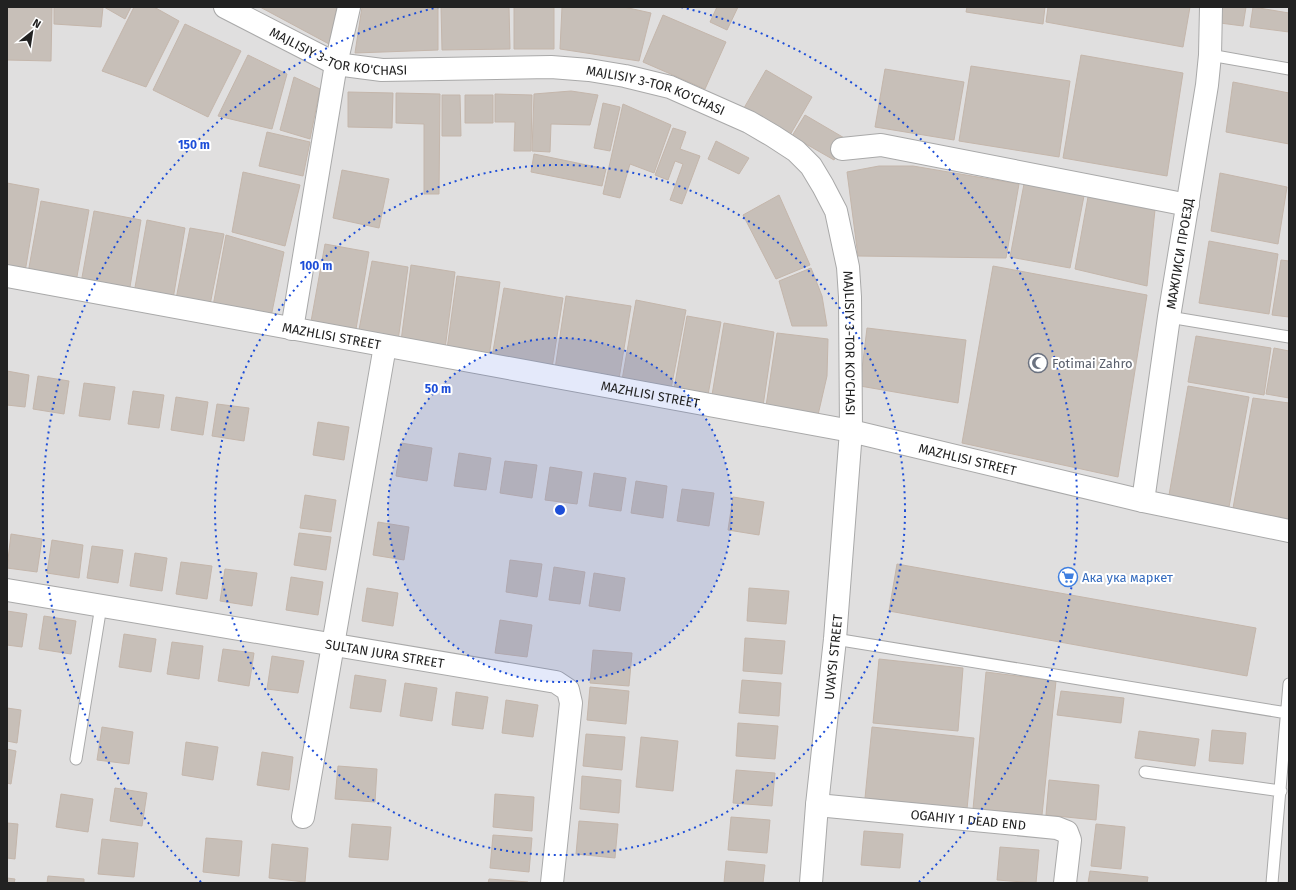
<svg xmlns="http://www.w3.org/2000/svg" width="1296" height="890" font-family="'Fira Sans',sans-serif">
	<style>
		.residential { fill: #e0dfdf }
		.building { fill: #c7bfb8; stroke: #c4b6ab }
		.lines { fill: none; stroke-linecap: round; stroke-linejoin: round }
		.lane-casing { stroke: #a9a9a9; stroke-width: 13 }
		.street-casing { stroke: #a9a9a9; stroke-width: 24 }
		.lane { stroke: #fff; stroke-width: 11 }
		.street { stroke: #fff; stroke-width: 22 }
		.ring { fill: none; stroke: #1d4ed8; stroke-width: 2; stroke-dasharray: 2 4 }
		.labels { text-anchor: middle; stroke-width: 4; stroke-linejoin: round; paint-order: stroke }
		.street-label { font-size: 13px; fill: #222; stroke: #fff }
		.worship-label { font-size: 13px; fill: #5b616d; stroke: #fff; text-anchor: start }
		.shop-label { font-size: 13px; fill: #366cbe; stroke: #fff; text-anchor: start }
		.centre { fill: #1d4ed8; stroke: #fff; stroke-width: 2 }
		.ring-label { font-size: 12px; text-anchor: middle; font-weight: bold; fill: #1d4ed8; stroke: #fff; stroke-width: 4; stroke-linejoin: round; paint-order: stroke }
	</style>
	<rect width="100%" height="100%" fill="#f2efe9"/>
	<path class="residential" d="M 7,7 L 1289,7 L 1289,883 L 7,883 Z"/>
	<path class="building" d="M 7,7 L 52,7 L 51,61 L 7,60 Z
		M 54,7 L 103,7 L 101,27 L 54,24 Z
		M 104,7 L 131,7 L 125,19 Z
		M 134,7 L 154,7 L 179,21 L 146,87 L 102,71 Z
		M 260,7 L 337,7 L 329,44 Z
		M 362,7 L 438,7 L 438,50 L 355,53 Z
		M 441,7 L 509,7 L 510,49 L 442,50 Z
		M 514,7 L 554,7 L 554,49 L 514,49 Z
		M 562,7 L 624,7 L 651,13 L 639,61 L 560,49 Z
		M 717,7 L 738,7 L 727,30 L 710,22 Z
		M 967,7 L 1045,7 L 1043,24 L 966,12 Z
		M 1048,7 L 1190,7 L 1183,47 L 1046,22 Z
		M 1222,7 L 1246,7 L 1243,26 L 1220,23 Z
		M 1253,7 L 1289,13 L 1289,32 L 1250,27 Z
		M 663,15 L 726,42 L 705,89 L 643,62 Z
		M 185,24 L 241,51 L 208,117 L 153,90 Z
		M 248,55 L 287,74 L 272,129 L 218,116 Z
		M 1081,55 L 1183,73 L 1167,176 L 1063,158 Z
		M 971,66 L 1070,81 L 1059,157 L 959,141 Z
		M 885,69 L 964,82 L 954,140 L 875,127 Z
		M 766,70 L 812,97 L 790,135 L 744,108 Z
		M 294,77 L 320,89 L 310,139 L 280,130 Z
		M 1233,82 L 1289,93 L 1289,144 L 1226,132 Z
		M 571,91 L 598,95 L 590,125 L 551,124 L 550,152 L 532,151 L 534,94 Z
		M 348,92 L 393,93 L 392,128 L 348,127 Z
		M 396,93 L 440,94 L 439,194 L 424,194 L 424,124 L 396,123 Z
		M 495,94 L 532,95 L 531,151 L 514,151 L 515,122 L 495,122 Z
		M 442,95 L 460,95 L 461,136 L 442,136 Z
		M 465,95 L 493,95 L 493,123 L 465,123 Z
		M 603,103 L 620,107 L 610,151 L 594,148 Z
		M 623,104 L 671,125 L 654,173 L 630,164 L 620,198 L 603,194 Z
		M 805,115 L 846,139 L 834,160 L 792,136 Z
		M 673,128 L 686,132 L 680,149 L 700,156 L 682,204 L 670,200 L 683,164 L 675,161 L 668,180 L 655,175 Z
		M 267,132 L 310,142 L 303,176 L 259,166 Z
		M 716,141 L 749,158 L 739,174 L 708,159 Z
		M 534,154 L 606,169 L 602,186 L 531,172 Z
		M 879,166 L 913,166 L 1019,184 L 1006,258 L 858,256 L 847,172 Z
		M 342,170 L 389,179 L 379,228 L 333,218 Z
		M 243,172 L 300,185 L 285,246 L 232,232 Z
		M 1220,173 L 1287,187 L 1278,244 L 1211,231 Z
		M 7,183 L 39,189 L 25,272 L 7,269 Z
		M 1024,184 L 1084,196 L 1070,268 L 1010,257 Z
		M 779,195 L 810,265 L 776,279 L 743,215 Z
		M 1088,197 L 1155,210 L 1147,286 L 1075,269 Z
		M 41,201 L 89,210 L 76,282 L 28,273 Z
		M 94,211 L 141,220 L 129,293 L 81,283 Z
		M 147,220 L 185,228 L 173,299 L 134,293 Z
		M 190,228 L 224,234 L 210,305 L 176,299 Z
		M 226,235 L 284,252 L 271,317 L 213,306 Z
		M 1209,241 L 1278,254 L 1269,314 L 1199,303 Z
		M 325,244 L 369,252 L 355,335 L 310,327 Z
		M 1281,260 L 1289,261 L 1289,317 L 1272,315 Z
		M 372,261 L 408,267 L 398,341 L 358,335 Z
		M 411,265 L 455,272 L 445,349 L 401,341 Z
		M 993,266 L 1147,295 L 1118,477 L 962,443 Z
		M 811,268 L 822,296 L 827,326 L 792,326 L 779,281 Z
		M 457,276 L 500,282 L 489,357 L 447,349 Z
		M 504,288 L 563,298 L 552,368 L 492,357 Z
		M 566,296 L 631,306 L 619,379 L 555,369 Z
		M 636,300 L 686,310 L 671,389 L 622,380 Z
		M 687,316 L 721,322 L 708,395 L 674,389 Z
		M 724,323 L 774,332 L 763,406 L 712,395 Z
		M 867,328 L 966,340 L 958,403 L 860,386 Z
		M 777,333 L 828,339 L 827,376 L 818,415 L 766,406 Z
		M 1196,336 L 1271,348 L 1264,395 L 1188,382 Z
		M 1274,348 L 1289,351 L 1289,398 L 1266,394 Z
		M 7,371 L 29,375 L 25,407 L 7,405 Z
		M 38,376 L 69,381 L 64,414 L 33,409 Z
		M 84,383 L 115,387 L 110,420 L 79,416 Z
		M 1188,386 L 1249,397 L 1229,507 L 1169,495 Z
		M 133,391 L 164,395 L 159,428 L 128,424 Z
		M 176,397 L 208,402 L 203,435 L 171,430 Z
		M 1253,398 L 1289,403 L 1289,519 L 1233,508 Z
		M 217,404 L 249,408 L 244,441 L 212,436 Z
		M 318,422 L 349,427 L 344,460 L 313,455 Z
		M 401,443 L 432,448 L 427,481 L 396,476 Z
		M 459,453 L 491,458 L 486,490 L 454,486 Z
		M 505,461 L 537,465 L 532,498 L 500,493 Z
		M 550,467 L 582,472 L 577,504 L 545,500 Z
		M 594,473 L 626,478 L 621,511 L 589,506 Z
		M 636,481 L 667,486 L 663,518 L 631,513 Z
		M 682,489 L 714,493 L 709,526 L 677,521 Z
		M 305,495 L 336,500 L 331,532 L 300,528 Z
		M 733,497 L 764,502 L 759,535 L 728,530 Z
		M 378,522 L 409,527 L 404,560 L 373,555 Z
		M 299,533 L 331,537 L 326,570 L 294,565 Z
		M 11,534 L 42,539 L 37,572 L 7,568 Z
		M 52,540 L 83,545 L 79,578 L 47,573 Z
		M 92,546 L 123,550 L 118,583 L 87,578 Z
		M 135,553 L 167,558 L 162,591 L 130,586 Z
		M 510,560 L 542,564 L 537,597 L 506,592 Z
		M 181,562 L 212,566 L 207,599 L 176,594 Z
		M 897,564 L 1256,628 L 1247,676 L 889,611 Z
		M 554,567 L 585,572 L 580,604 L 549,600 Z
		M 225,569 L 257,573 L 252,606 L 220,601 Z
		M 594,573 L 625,578 L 620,611 L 589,606 Z
		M 291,577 L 323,582 L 318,615 L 286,610 Z
		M 367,588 L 398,593 L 393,626 L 362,621 Z
		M 749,588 L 789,591 L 786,624 L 747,621 Z
		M 7,611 L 27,614 L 22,647 L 7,645 Z
		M 44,616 L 76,621 L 71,654 L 39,649 Z
		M 500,620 L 532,625 L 527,657 L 495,653 Z
		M 124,634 L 156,639 L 151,672 L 119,667 Z
		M 745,638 L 785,641 L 782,674 L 743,671 Z
		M 172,642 L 203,646 L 199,679 L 167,674 Z
		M 223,649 L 254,653 L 249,686 L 218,681 Z
		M 593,650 L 632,653 L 629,686 L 590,683 Z
		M 272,656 L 304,661 L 298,693 L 267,689 Z
		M 879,659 L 963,668 L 958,731 L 873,723 Z
		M 986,672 L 1056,681 L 1042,815 L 973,809 Z
		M 355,675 L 386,680 L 381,712 L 350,708 Z
		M 742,680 L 781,683 L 779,716 L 739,713 Z
		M 405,683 L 437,688 L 432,721 L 400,716 Z
		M 590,687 L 629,691 L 626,724 L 587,720 Z
		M 1061,691 L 1124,698 L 1121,723 L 1057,715 Z
		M 456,692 L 488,697 L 483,729 L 452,725 Z
		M 506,700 L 538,705 L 533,737 L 502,733 Z
		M 7,708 L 21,710 L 17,743 L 7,741 Z
		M 738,723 L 778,726 L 775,759 L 736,756 Z
		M 102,727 L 133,732 L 129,764 L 97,760 Z
		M 872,727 L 974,738 L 967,809 L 865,798 Z
		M 1212,730 L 1246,733 L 1243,764 L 1209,761 Z
		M 1139,731 L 1199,739 L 1195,766 L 1135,758 Z
		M 586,734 L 625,737 L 622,770 L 583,766 Z
		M 641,737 L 678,741 L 673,791 L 636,787 Z
		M 186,742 L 218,747 L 213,780 L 182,775 Z
		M 7,749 L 16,751 L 11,784 L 7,783 Z
		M 262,752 L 293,757 L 289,790 L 257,785 Z
		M 338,766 L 377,769 L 375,802 L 335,799 Z
		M 736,770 L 775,773 L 772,806 L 733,803 Z
		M 582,776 L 621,780 L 619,813 L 580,809 Z
		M 1049,780 L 1099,785 L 1096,820 L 1046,815 Z
		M 115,788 L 147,793 L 142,826 L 110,821 Z
		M 61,794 L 93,799 L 88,832 L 56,827 Z
		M 495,794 L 534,797 L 532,831 L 493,827 Z
		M 731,817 L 770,820 L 767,853 L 728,850 Z
		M 579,821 L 618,824 L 615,858 L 576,854 Z
		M 7,823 L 18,824 L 15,859 L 7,858 Z
		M 352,824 L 391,827 L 388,860 L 349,857 Z
		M 1096,824 L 1125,827 L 1121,869 L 1091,866 Z
		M 864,831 L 903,834 L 900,868 L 861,865 Z
		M 493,835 L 532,838 L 529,872 L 490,868 Z
		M 206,838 L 242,841 L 239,876 L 203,872 Z
		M 102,839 L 138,843 L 134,877 L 98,874 Z
		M 272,844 L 308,848 L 305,882 L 269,878 Z
		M 1000,847 L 1039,850 L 1036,883 L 997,880 Z
		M 726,861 L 765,865 L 763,883 L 724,883 Z
		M 1090,871 L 1148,877 L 1147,883 L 1088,883 Z
		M 48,876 L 84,879 L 84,883 L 47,883 Z
		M 7,878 L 15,879 L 14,883 L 7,883 Z
		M 489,879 L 528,882 L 528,883 L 488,883 Z"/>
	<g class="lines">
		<g class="lane-casing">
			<path id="lane" d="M 1210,55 L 1289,69
				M 1169,317 L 1289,337
				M 835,639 L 1287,713
				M 76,759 L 101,606
				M 1145,772 L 1281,791
				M 1272,883 L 1289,684"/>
		</g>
		<g class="street-casing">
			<g id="street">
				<path id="s1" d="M 225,7 L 336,64 L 382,70 L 551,67 L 589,70 L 625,76 L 670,87 L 749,122 L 773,136 L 796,151 L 811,166 L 823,186 L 836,211 L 848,267 L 850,297 L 851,431 L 835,639 L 817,805 L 811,883"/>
				<path d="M 842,149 L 881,145 L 1188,205"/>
				<path id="s2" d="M 7,276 L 851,431 L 1143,501 L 1289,531"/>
				<path d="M 292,329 L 336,64 L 349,7"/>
				<path id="s3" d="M 1143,501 L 1169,317 L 1207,85 L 1210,55 L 1211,7"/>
				<path id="s4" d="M 7,590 L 556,682 L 568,690 L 571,703 L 552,883"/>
				<path id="s5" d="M 817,805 L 1057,828 L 1067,832 L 1070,840 L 1065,883"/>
				<path d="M 303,817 L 385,346"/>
			</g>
		</g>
		<use href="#lane" class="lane"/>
		<use href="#street" class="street"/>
	</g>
	<circle cx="560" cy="510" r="172" fill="#1d4ed8" fill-opacity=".12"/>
	<g class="ring">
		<circle cx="560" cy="510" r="172"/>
		<circle cx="560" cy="510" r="345"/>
		<path d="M201 882A517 517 0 0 1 439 7M681 7A517 517 0 0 1 919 882"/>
	</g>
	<defs>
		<g id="mosque-ring" transform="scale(1)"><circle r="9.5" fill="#fff" stroke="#6b7280" stroke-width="1.5"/><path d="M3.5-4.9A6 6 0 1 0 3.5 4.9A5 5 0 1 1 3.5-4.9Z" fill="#6b7280"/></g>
		<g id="supermarket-ring" transform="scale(1)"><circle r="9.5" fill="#fff" stroke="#3f7fe0" stroke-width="1.5"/><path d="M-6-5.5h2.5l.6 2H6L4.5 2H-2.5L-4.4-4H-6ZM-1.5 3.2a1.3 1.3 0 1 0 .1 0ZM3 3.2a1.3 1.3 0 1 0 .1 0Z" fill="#3f7fe0"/></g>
	</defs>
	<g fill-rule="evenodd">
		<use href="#mosque-ring" x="1038" y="363"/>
		<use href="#supermarket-ring" x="1068" y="577"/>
	</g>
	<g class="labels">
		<g class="street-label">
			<text dy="5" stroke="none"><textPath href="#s1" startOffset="124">MAJLISIY 3-TOR KO'CHASI</textPath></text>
			<text dy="5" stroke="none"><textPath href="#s1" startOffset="448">MAJLISIY 3-TOR KO'CHASI</textPath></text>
			<text dy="5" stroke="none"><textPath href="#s3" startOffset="250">МАЖЛИСИ ПРОЕЗД</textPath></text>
			<text dy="5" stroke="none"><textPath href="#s2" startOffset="330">MAZHLISI STREET</textPath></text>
			<text dy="5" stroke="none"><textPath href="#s1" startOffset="809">MAJLISIY 3-TOR KO'CHASI</textPath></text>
			<text dy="5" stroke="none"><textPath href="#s2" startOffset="654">MAZHLISI STREET</textPath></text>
			<text dy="5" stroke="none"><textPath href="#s2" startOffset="978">MAZHLISI STREET</textPath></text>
			<text dy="5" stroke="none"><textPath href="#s4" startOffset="383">SULTAN JURA STREET</textPath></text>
			<text transform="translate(833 657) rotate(-84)" y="5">UVAYSI STREET</text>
			<text dy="5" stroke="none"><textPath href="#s5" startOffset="152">OGAHIY 1 DEAD END</textPath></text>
		</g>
		<g class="worship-label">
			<text x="1052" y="368">Fotimai Zahro</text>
		</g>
		<g class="shop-label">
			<text x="1082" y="582">Ака ука маркет</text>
		</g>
	</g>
	<circle cx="560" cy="510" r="6" class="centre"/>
	<g class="ring-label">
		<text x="194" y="149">150 m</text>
		<text x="316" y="270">100 m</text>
		<text x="438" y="393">50 m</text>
	</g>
	<rect width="1296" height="890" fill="none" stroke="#222222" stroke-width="16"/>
	<g transform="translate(32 32) rotate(30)" stroke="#ffffff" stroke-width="3" paint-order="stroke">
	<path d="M0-3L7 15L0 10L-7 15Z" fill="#222222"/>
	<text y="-6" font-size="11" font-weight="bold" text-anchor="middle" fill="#222222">N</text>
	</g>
</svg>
